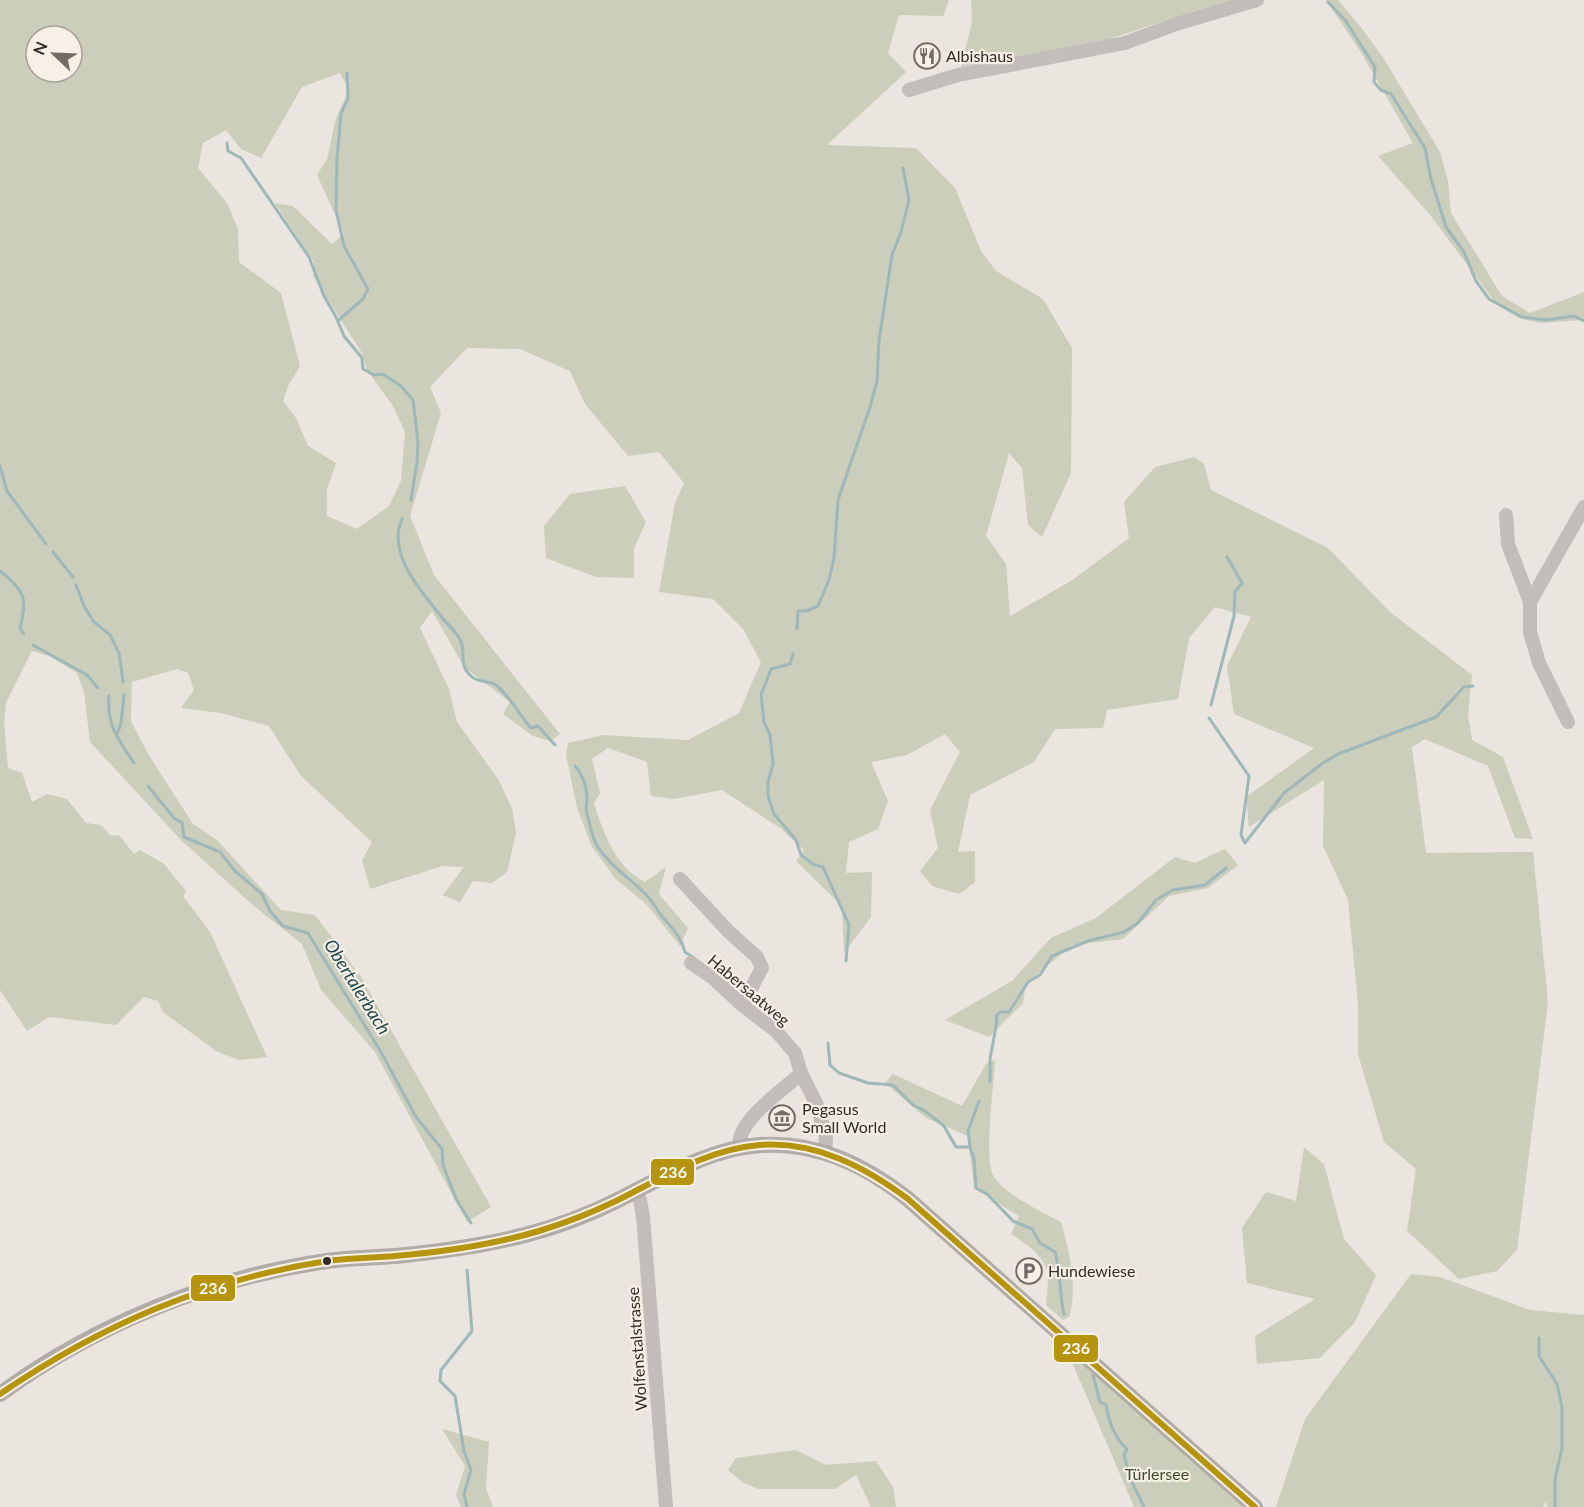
<svg xmlns="http://www.w3.org/2000/svg" width="1584" height="1507" font-family="Lato,sans-serif">
	<style>
		.green { fill: #caceba; fill-rule: evenodd }
		.lines { fill: none; stroke-linecap: round; stroke-linejoin: round }
		.stream { stroke: #9eb7b8; stroke-width: 3 }
		.minor { stroke: #c2bdb8; stroke-width: 14 }
		.major { stroke: #b1aca7; stroke-width: 16 }
		.bus-1-casing { stroke: #f6f0e6; stroke-width: 10 }
		.bus-1 { stroke: #b7940e; stroke-width: 6 }
		.bus-dot { fill: #322b27; stroke: #f6f0e6; stroke-width: 2 }
		.labels { text-anchor: middle; stroke-width: 4.5; stroke-linejoin: round; paint-order: stroke }
		.poi-label { font-size: 16px; fill: #322b27; stroke: #f6f0e6; text-anchor: start }
		.street-label { font-size: 16px; fill: #322b27; stroke: #f6f0e6 }
		.park-label { font-size: 16px; fill: #404d2e; stroke: #f6f0e6 }
		.water-label { font-size: 18px; font-style: italic; fill: #22494e; stroke: #f6f0e6 }
		.line-badge { stroke: #f6f0e6; stroke-width: 2 }
		.badge-label { font-size: 16px; text-anchor: middle; font-weight: bold; fill: #fff }
	</style>
	<rect width="100%" height="100%" fill="#eae5de"/>
	<path class="green" d="M 0,0 L 949,0 L 943,16 L 899,15 L 888,53 L 906,72 L 827,145 L 916,148 L 955,188 L 981,251 L 996,271 L 1043,299 L 1072,348 L 1071,473 L 1042,537 L 1028,525 L 1022,468 L 1009,453 L 986,536 L 1006,564 L 1010,616 L 1071,581 L 1129,538 L 1124,502 L 1155,467 L 1194,457 L 1204,464 L 1211,490 L 1328,548 L 1390,612 L 1472,675 L 1468,715 L 1472,740 L 1503,757 L 1533,839 L 1515,838 L 1488,766 L 1425,739 L 1412,747 L 1426,853 L 1533,852 L 1548,1002 L 1517,1250 L 1497,1271 L 1459,1279 L 1407,1231 L 1416,1169 L 1384,1142 L 1358,1054 L 1358,1003 L 1348,900 L 1323,846 L 1324,780 L 1249,827 L 1246,797 L 1314,748 L 1234,714 L 1227,666 L 1251,617 L 1215,607 L 1189,638 L 1178,699 L 1107,710 L 1103,728 L 1055,729 L 1034,762 L 970,795 L 958,852 L 975,851 L 975,882 L 960,894 L 932,886 L 920,871 L 938,848 L 930,810 L 960,752 L 945,734 L 907,755 L 871,762 L 888,801 L 878,829 L 849,842 L 846,873 L 872,872 L 871,917 L 844,953 L 842,906 L 796,861 L 804,850 L 780,828 L 722,790 L 674,799 L 651,796 L 647,762 L 608,748 L 592,759 L 600,793 L 594,804 C 604,833 615,867 645,882 L 666,867 L 659,894 L 688,928 L 680,946 L 647,905 L 615,878 L 592,847 L 577,808 L 566,755 L 568,743 L 604,735 L 688,740 L 739,713 L 761,662 L 743,629 L 713,599 L 659,592 L 675,503 L 684,483 L 659,452 L 628,456 L 585,404 L 570,371 L 520,349 L 467,348 L 430,387 L 441,413 L 410,516 L 434,575 L 560,734 L 550,741 L 533,736 L 503,714 L 510,702 L 464,667 L 432,611 L 420,628 L 449,689 L 457,722 L 498,779 L 512,808 L 516,833 L 507,872 L 492,883 L 473,881 L 460,902 L 443,895 L 464,867 L 442,866 L 370,889 L 362,860 L 372,842 L 301,776 L 269,726 L 221,713 L 181,708 L 194,690 L 188,673 L 177,669 L 132,682 L 131,721 L 148,754 L 193,824 L 217,840 L 281,910 L 315,915 L 361,977 L 491,1207 L 467,1222 L 375,1052 L 321,990 L 302,944 L 255,907 L 182,841 L 90,742 L 84,692 L 77,673 L 49,656 L 32,651 L 6,703 L 4,722 L 8,768 L 22,773 L 32,802 L 47,794 L 67,799 L 86,823 L 101,825 L 111,836 L 119,835 L 134,854 L 140,850 L 164,864 L 186,891 L 183,896 L 210,932 L 267,1057 L 239,1060 L 216,1051 L 163,1012 L 158,1001 L 144,997 L 116,1025 L 49,1017 L 27,1031 L 0,990 ZM 36,36 L 72,36 L 72,72 L 36,72 ZM 340,73 L 349,90 L 336,118 L 327,159 L 317,175 L 344,234 L 332,244 L 293,206 L 275,203 L 314,262 L 313,276 L 362,353 L 367,370 L 393,406 L 405,432 L 401,481 L 389,506 L 357,529 L 327,516 L 327,489 L 336,463 L 308,446 L 296,418 L 283,401 L 289,384 L 300,366 L 281,293 L 239,262 L 238,229 L 227,203 L 198,168 L 203,143 L 226,130 L 241,149 L 261,158 L 302,87 Z
		M 971,0 L 1235,0 L 1194,11 L 1088,46 L 961,67 L 972,22 Z
		M 1326,0 L 1338,0 L 1360,26 L 1382,56 L 1440,152 L 1448,181 L 1451,213 L 1502,296 L 1530,313 L 1584,292 L 1584,320 L 1540,323 L 1519,318 L 1497,305 L 1431,216 L 1378,156 L 1413,143 L 1362,54 Z
		M 625,486 L 646,522 L 634,548 L 634,578 L 596,577 L 546,558 L 544,526 L 570,494 Z
		M 1225,849 L 1238,865 L 1208,888 L 1169,896 L 1123,939 L 1072,945 L 1026,984 L 1023,1003 L 989,1037 L 945,1020 L 1012,981 L 1051,938 L 1096,918 L 1175,857 L 1195,863 Z
		M 995,1060 C 994,1084 984,1156 993,1175 C 1003,1194 1042,1212 1061,1222 C 1069,1248 1078,1291 1069,1317 L 1063,1320 L 1046,1305 C 1047,1295 1048,1285 1048,1276 C 1046,1256 1026,1244 1011,1234 L 1019,1216 L 974,1188 L 968,1136 L 926,1118 L 885,1083 L 893,1074 L 962,1106 L 986,1064 Z
		M 1304,1147 L 1324,1164 L 1344,1239 L 1376,1275 L 1355,1322 L 1320,1358 L 1257,1364 L 1255,1336 L 1315,1299 L 1247,1283 L 1242,1228 L 1266,1192 L 1296,1201 Z
		M 1411,1274 L 1440,1277 L 1530,1310 L 1584,1315 L 1584,1507 L 1548,1507 L 1545,1502 L 1543,1507 L 1276,1507 L 1305,1419 Z
		M 1063,1344 L 1247,1507 L 1134,1507 L 1074,1367 L 1068,1357 L 1057,1349 Z
		M 442,1429 L 489,1442 L 486,1488 L 493,1507 L 461,1507 L 456,1495 L 465,1466 Z
		M 796,1450 L 826,1465 L 876,1461 L 893,1487 L 896,1507 L 871,1507 L 856,1475 L 835,1489 L 759,1489 L 742,1482 L 728,1470 L 736,1458 Z"/>
	<g class="lines">
		<path class="stream" d="M 1328,2 L 1345,20 L 1375,67 L 1374,82 L 1381,90 L 1391,94 L 1425,148 L 1431,179 L 1446,227 L 1464,252 L 1476,281 L 1489,299 L 1522,317 L 1547,320 L 1574,316 L 1584,321
			M 227,143 L 228,151 L 241,158 L 309,257 L 324,296 L 336,317 L 344,336 L 362,358 L 363,369 L 374,375 L 382,374 L 400,385 L 413,400 L 418,442 L 417,462 L 411,500
			M 338,321 L 363,299 L 368,289 L 344,246 L 336,210 L 337,159 L 341,114 L 348,98 L 347,73
			M 0,466 L 7,491 L 46,544
			M 402,519 C 386,555 423,593 444,620 C 449,626 459,634 461,642 C 466,654 458,664 471,676 C 478,683 489,680 496,685 C 510,696 519,715 531,728 L 538,726 L 555,745
			M 53,552 L 73,577
			M 0,571 C 24,591 28,596 20,628 L 24,634
			M 76,585 L 84,606 L 93,621 L 110,635 L 119,653 L 123,682
			M 797,629 L 798,611 L 806,611 L 818,606 L 829,580 L 834,558 L 838,500 L 870,407 L 877,381 L 879,340 L 892,255 L 901,232 L 909,200 L 903,168
			M 33,645 L 87,675 L 98,688
			M 793,654 L 790,664 L 771,669 L 761,695 L 764,722 L 770,735 L 773,764 L 768,782 L 768,796 L 774,814 L 796,840 L 801,855 L 813,864 L 823,867 L 849,925 L 846,961
			M 109,696 C 106,724 119,741 134,763
			M 1211,705 L 1234,616 L 1235,592 L 1242,583 L 1227,557
			M 1209,718 L 1249,776 L 1241,835 L 1245,843
			M 117,734 L 121,724 L 124,695
			M 575,766 C 583,775 587,788 587,800 C 587,804 585,810 587,814 C 590,823 591,834 596,844 C 610,868 633,879 650,899 C 654,904 657,910 661,915 C 672,929 680,934 685,952 L 694,958
			M 148,786 L 174,818 L 182,823 L 184,837 L 220,852 L 235,871 L 262,894 L 270,911 L 283,926 L 308,933 L 381,1052 L 416,1117 L 442,1149 L 443,1165 L 456,1199 L 471,1223
			M 1245,843 L 1284,793 L 1323,763 L 1338,754 L 1436,717 L 1464,687 L 1473,686
			M 828,1043 L 830,1065 L 839,1073 L 868,1083 L 893,1085 L 913,1105 L 925,1111 L 944,1126 L 956,1147 L 970,1147 L 974,1159 L 976,1188 L 987,1194 L 1013,1221 L 1032,1229 L 1040,1243 L 1055,1252 C 1061,1272 1059,1293 1064,1314
			M 990,1081 L 990,1059 L 997,1021 L 996,1016 L 1000,1012 L 1009,1012 L 1028,982 L 1040,975 L 1052,956 L 1088,941 L 1124,932 L 1138,923 L 1156,900 L 1173,890 L 1205,885 L 1226,868
			M 970,1147 L 968,1131 L 979,1101
			M 1078,1337 L 1084,1345
			M 1539,1338 L 1539,1356 L 1557,1384 L 1562,1408 L 1562,1448 L 1555,1479 L 1555,1507
			M 1093,1375 L 1100,1402 L 1106,1405 C 1109,1422 1114,1437 1127,1449 L 1124,1455 L 1131,1480 L 1144,1507
			M 467,1507 L 464,1494 L 471,1470 L 464,1451 L 455,1396 L 440,1381 L 441,1370 L 472,1331 L 467,1270"/>
		<path class="minor" d="M 909,90 L 958,75 L 1125,43 L 1176,24 L 1257,0
			M 1506,515 L 1508,544 L 1530,602
			M 1568,722 L 1539,663 L 1530,632 L 1530,602 L 1584,507
			M 680,879 L 728,931 L 757,957 L 762,968 L 742,1005
			M 691,963 L 713,978 L 742,1005 L 776,1031 L 795,1053 L 801,1073 L 817,1105 L 826,1138 L 825,1152
			M 739,1148 C 737,1119 782,1092 801,1073
			M 636,1190 L 640,1200 L 643,1216 L 666,1507"/>
		<path class="major" d="M 0,1394 C 96,1324 209,1278 327,1261 C 353,1257 379,1258 405,1255 C 444,1251 486,1245 525,1235 C 556,1227 588,1215 616,1201 C 662,1178 709,1148 761,1145 C 818,1142 865,1165 908,1199 L 1255,1507"/>
		<g class="bus-1-casing">
			<path id="bus-1" d="M 0,1394 C 101,1325 205,1280 327,1261 C 349,1258 372,1258 395,1256 C 443,1252 492,1245 539,1231 C 565,1223 591,1213 616,1201 C 662,1178 708,1149 760,1145 C 816,1141 865,1167 908,1199 L 1255,1507"/>
		</g>
		<use href="#bus-1" class="bus-1"/>
	</g>
	<defs>
		<g id="restaurant-ring" transform="scale(1.35)"><circle r="9.5" fill="#f6f0e6" stroke="#726c67" stroke-width="1.5"/><path d="M-5-6h1v4h1v-4h1v4h1v-4h1v5L-1.5 .5V6h-2V.5L-5-1ZM5-6V6H3V1.5H1.5Q1.5-4 5-6Z" fill="#726c67"/></g>
		<g id="museum-ring" transform="scale(1.35)"><circle r="9.5" fill="#f6f0e6" stroke="#726c67" stroke-width="1.5"/><path d="M0-6L6-3V-2H-6V-3ZM-5-1h2V3h-2ZM-1-1h2V3h-2ZM3-1h2V3H3ZM-6 4H6V6H-6Z" fill="#726c67"/></g>
		<g id="parking-ring" transform="scale(1.35)"><circle r="9.5" fill="#f6f0e6" stroke="#726c67" stroke-width="1.5"/><path d="M-3.5-5.5H1a3.5 3.5 0 0 1 0 7H-1V5.5H-3.5ZM-1-3.4V-.6H.8a1.4 1.4 0 0 0 0-2.8Z" fill="#726c67"/></g>
	</defs>
	<g fill-rule="evenodd">
		<use href="#restaurant-ring" x="927" y="56"/>
		<use href="#museum-ring" x="782" y="1118"/>
		<use href="#parking-ring" x="1029" y="1271"/>
	</g>
	<circle class="bus-dot" cx="327" cy="1261" r="5"/>
	<g class="labels">
		<g class="poi-label">
			<text x="946" y="62">Albishaus</text>
			<text x="802" y="1115">Pegasus<tspan x="802" dy="18">Small World</tspan></text>
			<text x="1048" y="1277">Hundewiese</text>
		</g>
		<g class="street-label">
			<text transform="translate(749 990) rotate(40)" y="6">Habersaatweg</text>
			<text transform="translate(637 1349) rotate(-94)" y="6">Wolfenstalstrasse</text>
		</g>
		<g class="park-label">
			<text x="1157" y="1480">Türlersee</text>
		</g>
		<g class="water-label">
			<text transform="translate(357 987) rotate(58)" y="6">Obertalerbach</text>
		</g>
	</g>
	<g class="line-badge">
		<rect x="650" y="1158" width="45" height="28" rx="6" fill="#b7940e"/>
		<rect x="190" y="1274" width="46" height="28" rx="6" fill="#b7940e"/>
		<rect x="1053" y="1334" width="46" height="29" rx="6" fill="#b7940e"/>
	</g>
	<g class="badge-label">
		<text x="673" y="1178">236</text>
		<text x="213" y="1294">236</text>
		<text x="1076" y="1354">236</text>
	</g>
	<g transform="translate(54 54) rotate(293)"><circle r="28" fill="#f6f0e6" stroke="#a8a19a" stroke-width="1.5"/>
	<path d="M0-4.5L10 22L0 15L-10 22Z" fill="#726c67"/>
	<text y="-9" font-size="16" font-weight="bold" text-anchor="middle" fill="#322b27">N</text>
	</g>
</svg>
